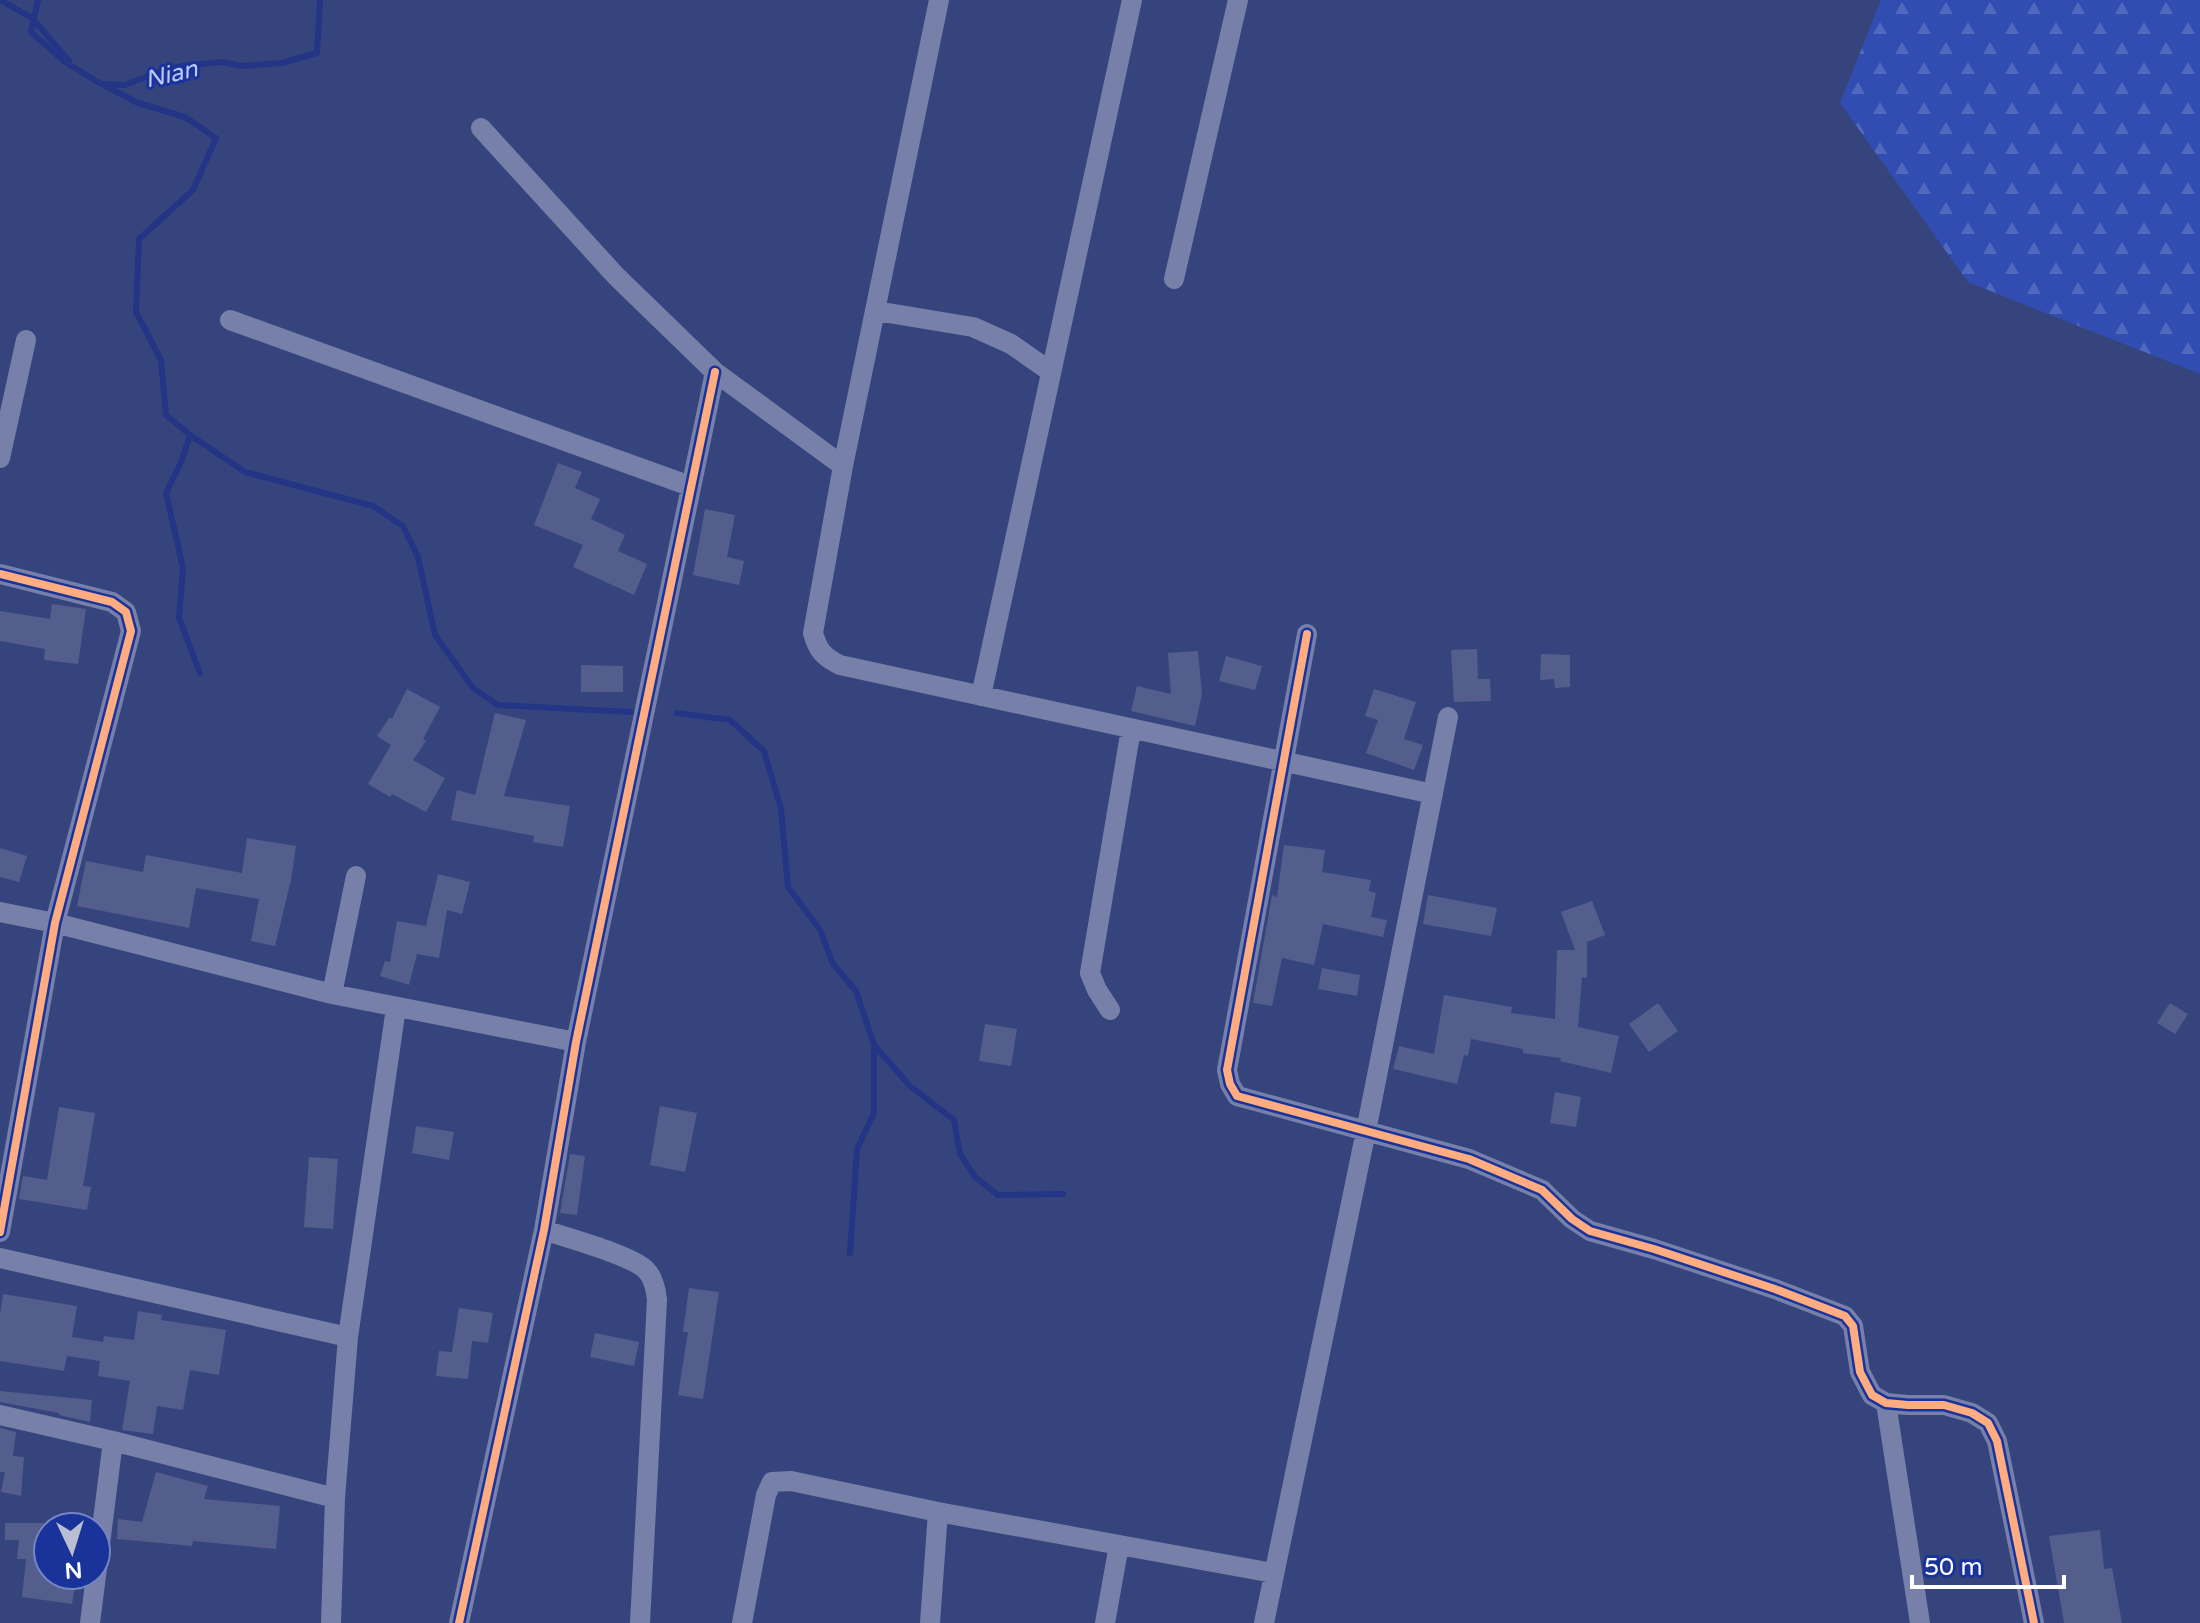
<svg xmlns="http://www.w3.org/2000/svg" width="2200" height="1623" font-family="'Varela Round',sans-serif">
	<style>
		.forest { fill: url(#forest-firs) }
		.lines { fill: none; stroke-linecap: round; stroke-linejoin: round }
		.stream { stroke: #233584; stroke-width: 6 }
		.building { fill: #535e8c }
		.street { stroke: #7680a8; stroke-width: 20 }
		.cycleway-casing { stroke: #19339b; stroke-width: 13 }
		.cycleway { stroke: #ffac80; stroke-width: 8 }
		.labels { text-anchor: middle; stroke-width: 6; stroke-linejoin: round; paint-order: stroke }
		.water-label { font-size: 24px; font-style: italic; fill: #bcc9f8; stroke: #19339b }
	</style>
	<defs>
		<pattern id="forest-firs" width="22" height="20" patternUnits="userSpaceOnUse" patternTransform="scale(2)"><rect width="22" height="20" fill="#314db2"/><path d="M5 1l3.5 6h-7zM16 11l3.5 6h-7z" fill="#5068be"/></pattern>
	</defs>
	<rect width="100%" height="100%" fill="#36447e"/>
	<path class="forest" d="M 1881,0 L 2200,0 L 2200,374 L 1968,282 L 1840,103 Z"/>
	<g class="lines">
		<path class="stream" d="M 0,0 L 32,18 L 69,61
			M 38,0 L 31,32 L 65,62 L 96,81 L 138,103 L 185,117 L 216,138 L 193,190 L 139,239 L 136,312 L 161,360 L 166,415 L 190,435 L 245,472 L 373,506 L 403,526 L 418,557 L 435,635 L 473,688 L 498,705 L 631,712
			M 105,84 L 125,85 L 164,70 L 182,66 L 221,62 L 242,66 L 282,63 L 317,53 L 320,0
			M 190,435 L 182,460 L 166,493 L 183,568 L 179,618 L 200,673
			M 677,713 L 730,720 L 764,751 L 781,809 L 788,887 L 820,930 L 833,964 L 856,991 L 874,1045 L 910,1086 L 954,1120 L 960,1154 L 975,1177 L 998,1195 L 1063,1194
			M 850,1253 L 857,1149 L 874,1113 L 874,1045"/>
	</g>
	<path class="building" d="M 558,463 L 582,472 L 575,488 L 600,499 L 591,519 L 625,535 L 618,551 L 647,564 L 634,595 L 573,567 L 583,545 L 534,525 Z
		M 705,509 L 735,515 L 727,557 L 744,561 L 739,585 L 693,575 Z
		M 52,604 L 86,609 L 78,664 L 44,660 L 45,649 L 0,641 L 0,611 L 50,619 Z
		M 1477,649 L 1478,679 L 1490,679 L 1491,701 L 1454,702 L 1451,650 Z
		M 1198,651 L 1202,694 L 1195,726 L 1131,711 L 1137,686 L 1171,694 L 1168,653 Z
		M 1541,654 L 1570,655 L 1570,687 L 1555,688 L 1554,679 L 1540,680 Z
		M 1226,656 L 1262,666 L 1255,690 L 1219,681 Z
		M 581,665 L 623,666 L 623,692 L 581,692 Z
		M 407,689 L 440,707 L 423,739 L 426,741 L 413,760 L 445,778 L 426,812 L 392,794 L 390,797 L 368,784 L 391,745 L 377,736 L 390,717 L 392,719 Z
		M 1374,689 L 1416,702 L 1404,739 L 1423,745 L 1414,770 L 1366,753 L 1378,720 L 1365,716 Z
		M 495,713 L 526,720 L 504,796 L 570,806 L 563,847 L 533,842 L 534,836 L 451,820 L 457,790 L 475,795 Z
		M 247,838 L 296,846 L 291,880 L 275,946 L 251,941 L 259,899 L 196,888 L 189,928 L 77,906 L 86,861 L 143,872 L 146,855 L 242,873 Z
		M 1284,845 L 1325,850 L 1322,872 L 1371,880 L 1369,891 L 1376,893 L 1371,917 L 1387,920 L 1383,937 L 1323,924 L 1314,965 L 1282,958 L 1272,1006 L 1253,1003 L 1272,895 L 1277,897 Z
		M 0,848 L 27,856 L 19,882 L 0,877 Z
		M 438,874 L 470,882 L 462,914 L 447,910 L 439,958 L 417,954 L 409,985 L 380,976 L 385,961 L 390,962 L 397,921 L 426,926 Z
		M 1428,895 L 1497,908 L 1491,936 L 1423,924 Z
		M 1592,901 L 1605,935 L 1587,942 L 1587,978 L 1582,977 L 1578,1027 L 1619,1036 L 1611,1073 L 1560,1061 L 1561,1058 L 1523,1053 L 1523,1049 L 1471,1039 L 1468,1056 L 1464,1055 L 1457,1084 L 1393,1069 L 1399,1046 L 1434,1054 L 1444,995 L 1512,1007 L 1511,1013 L 1555,1019 L 1557,950 L 1575,950 L 1561,912 Z
		M 1322,968 L 1360,975 L 1357,996 L 1318,989 Z
		M 1658,1003 L 1678,1031 L 1649,1052 L 1629,1024 Z
		M 2170,1003 L 2188,1014 L 2175,1034 L 2157,1023 Z
		M 985,1024 L 1017,1029 L 1011,1066 L 979,1061 Z
		M 1555,1092 L 1581,1097 L 1576,1127 L 1550,1123 Z
		M 660,1106 L 697,1113 L 685,1172 L 650,1165 Z
		M 59,1107 L 95,1113 L 83,1186 L 91,1187 L 87,1210 L 19,1199 L 23,1176 L 47,1180 Z
		M 416,1126 L 454,1132 L 449,1160 L 412,1153 Z
		M 570,1154 L 585,1156 L 577,1215 L 560,1213 Z
		M 309,1157 L 338,1159 L 333,1229 L 304,1227 Z
		M 689,1288 L 719,1292 L 703,1399 L 678,1395 L 688,1332 L 683,1332 Z
		M 3,1294 L 77,1306 L 72,1337 L 103,1342 L 104,1336 L 134,1340 L 138,1311 L 162,1315 L 161,1320 L 226,1330 L 219,1375 L 190,1370 L 183,1410 L 157,1406 L 153,1434 L 122,1430 L 130,1381 L 98,1376 L 100,1361 L 67,1356 L 64,1371 L 0,1361 L 0,1314 Z
		M 459,1308 L 493,1313 L 488,1343 L 472,1341 L 468,1379 L 436,1376 L 439,1351 L 452,1352 Z
		M 595,1333 L 639,1342 L 634,1366 L 590,1357 Z
		M 0,1391 L 92,1400 L 90,1422 L 59,1415 L 59,1413 L 0,1402 Z
		M 0,1428 L 16,1432 L 13,1456 L 24,1457 L 21,1496 L 1,1492 L 5,1472 L 0,1472 Z
		M 156,1472 L 208,1486 L 204,1499 L 280,1506 L 276,1549 L 193,1541 L 192,1546 L 117,1539 L 118,1519 L 142,1522 Z
		M 5,1523 L 48,1523 L 48,1575 L 77,1575 L 72,1604 L 22,1597 L 26,1559 L 17,1559 L 19,1540 L 5,1540 Z
		M 2100,1530 L 2104,1569 L 2112,1568 L 2122,1623 L 2064,1623 L 2049,1536 Z"/>
	<g class="lines">
		<path class="street" d="M 481,128 L 616,276 L 715,372 L 843,466 L 939,0
			M 1174,279 L 1238,0
			M 876,311 L 973,327 L 1011,344 L 1051,372
			M 230,320 L 690,486
			M 0,458 L 26,340
			M 843,466 L 813,633 C 818,651 824,657 840,665 L 1433,794
			M 0,574 L 112,602 L 126,612 L 131,631 L 55,923 L 0,1232
			M 1307,634 L 1227,1070 L 1230,1084 L 1237,1096 L 1469,1159 L 1542,1190 L 1572,1219 L 1590,1231 L 1654,1249 L 1775,1289 L 1845,1316 L 1853,1326 L 1860,1372 L 1872,1395 L 1886,1403 L 1908,1405 L 1944,1405 L 1972,1413 L 1988,1423 L 1997,1441 L 2034,1623
			M 981,696 L 1132,0
			M 0,912 L 55,923 L 332,994 L 576,1042
			M 332,994 L 356,876
			M 1110,1010 L 1097,990 L 1090,973 L 1131,729
			M 544,1230 C 567,1238 632,1255 646,1270 C 654,1278 656,1290 657,1300 L 640,1623
			M 0,1258 L 348,1337
			M 1886,1403 L 1920,1623
			M 0,1415 L 113,1441
			M 90,1623 L 113,1441 L 335,1498
			M 331,1623 L 335,1498 L 348,1337 L 396,1008
			M 459,1623 L 544,1230 L 576,1042 L 715,372
			M 742,1623 L 766,1495 L 772,1482 L 791,1481 L 938,1512 L 1273,1573
			M 930,1623 L 938,1512
			M 1105,1623 L 1119,1545
			M 1264,1623 L 1366,1131 L 1448,717"/>
		<g class="cycleway-casing">
			<path id="cycleway" d="M 0,574 L 112,602 L 126,612 L 131,631 L 55,923 L 0,1232
				M 1307,634 L 1227,1070 L 1230,1084 L 1237,1096 L 1469,1159 L 1542,1190 L 1572,1219 L 1590,1231 L 1654,1249 L 1775,1289 L 1845,1316 L 1853,1326 L 1860,1372 L 1872,1395 L 1886,1403 L 1908,1405 L 1944,1405 L 1972,1413 L 1988,1423 L 1997,1441 L 2034,1623
				M 459,1623 L 544,1230 L 576,1042 L 715,372"/>
		</g>
		<use href="#cycleway" class="cycleway"/>
	</g>
	<g class="labels">
		<g class="water-label">
			<text transform="translate(171 74) rotate(-13)" y="8">Nian</text>
		</g>
	</g>
	<g transform="translate(72 1551) rotate(176)"><circle r="38" fill="#19339b" stroke="#7585c3" stroke-width="2"/>
	<path d="M0-6L14 30L0 20L-14 30Z" fill="#b9bed2"/>
	<text y="-12" font-size="22" font-weight="bold" text-anchor="middle" fill="#ffffff">N</text>
	</g>
	<path d="M1912 1575v12h152v-12" fill="none" stroke="#ffffff" stroke-width="4"/>
	<text x="1924" y="1575" font-size="24" fill="#ffffff" stroke="#19339b" stroke-width="6" paint-order="stroke">50 m</text>
</svg>
